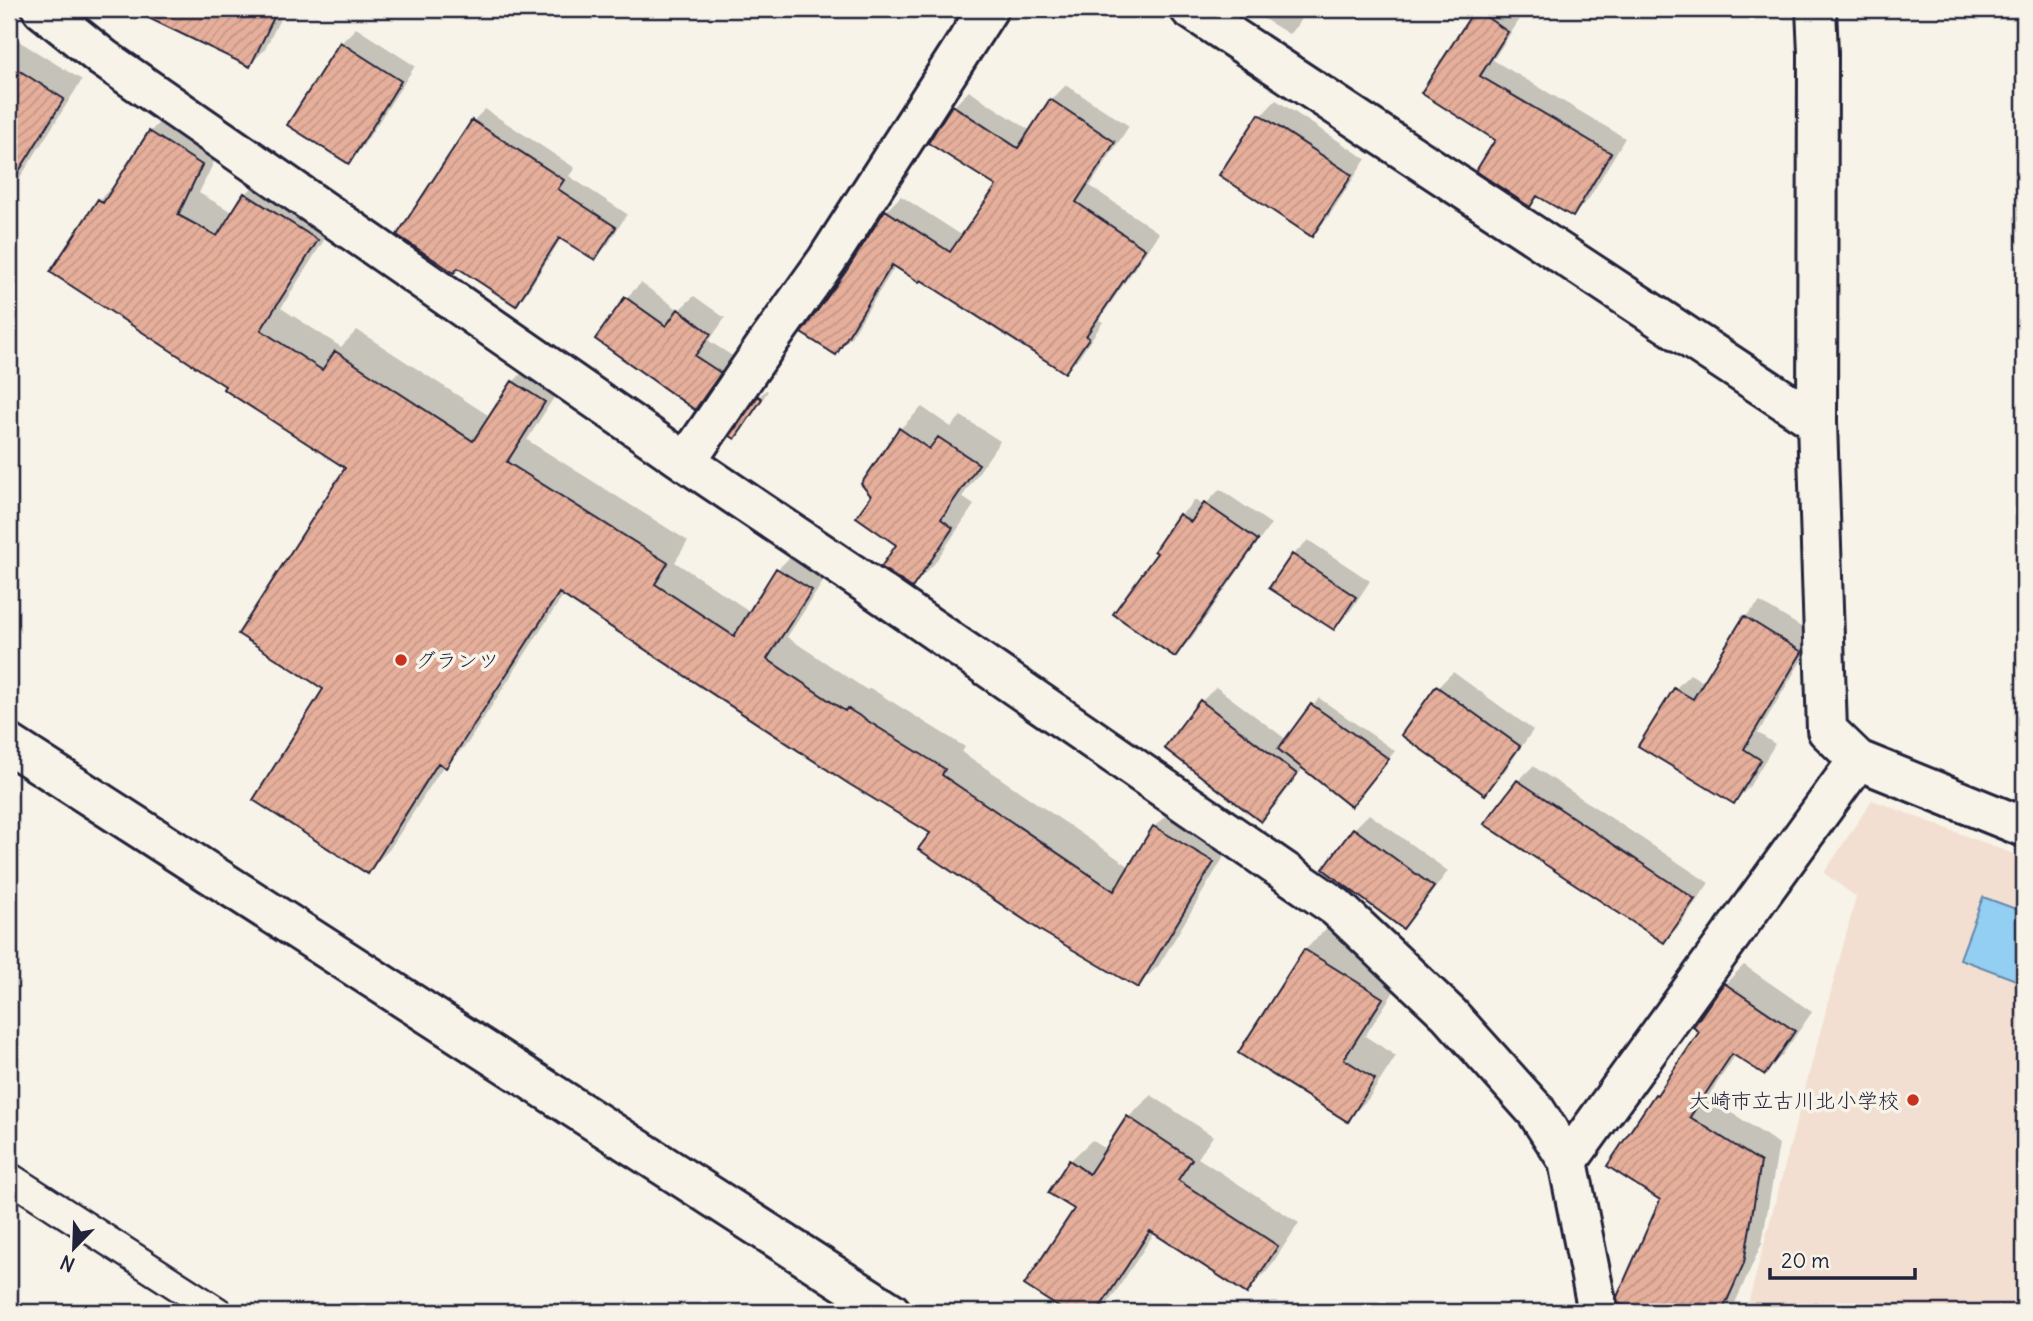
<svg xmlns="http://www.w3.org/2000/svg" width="2033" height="1321" font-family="Delius,'Klee One',sans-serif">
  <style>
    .built { fill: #f2dfd1 }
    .water { fill: #93cef3; stroke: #6689a9; stroke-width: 2 }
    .shadow { fill: #0003 }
    .building { fill: url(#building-hatch); stroke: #22223b; stroke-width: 2 }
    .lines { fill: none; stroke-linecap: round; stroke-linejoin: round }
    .service-casing { stroke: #22223b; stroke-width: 33 }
    .minor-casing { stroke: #22223b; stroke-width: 44 }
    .tertiary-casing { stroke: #22223b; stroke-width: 44 }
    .service { stroke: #f7f3e8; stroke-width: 28 }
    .minor { stroke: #f7f3e8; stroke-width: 38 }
    .tertiary { stroke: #f7f3e8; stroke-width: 38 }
    .poi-dot { fill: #c8321e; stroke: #f7f3e8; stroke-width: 2.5 }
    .labels { text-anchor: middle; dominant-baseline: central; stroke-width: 7; stroke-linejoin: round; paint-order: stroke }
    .poi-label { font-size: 21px; fill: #22223b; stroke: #f7f3e8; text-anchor: start }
  </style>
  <defs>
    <pattern id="building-hatch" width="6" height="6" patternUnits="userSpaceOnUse" patternTransform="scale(1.75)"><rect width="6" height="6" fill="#e6af9b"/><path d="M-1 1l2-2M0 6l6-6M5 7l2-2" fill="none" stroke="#c59686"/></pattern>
  </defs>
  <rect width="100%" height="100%" fill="#f7f3e8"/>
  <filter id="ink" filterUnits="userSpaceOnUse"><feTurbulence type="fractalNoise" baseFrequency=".0143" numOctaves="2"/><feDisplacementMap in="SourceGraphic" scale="14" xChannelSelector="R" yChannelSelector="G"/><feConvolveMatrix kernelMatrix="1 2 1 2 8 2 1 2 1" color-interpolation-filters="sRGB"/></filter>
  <g filter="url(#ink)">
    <path class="built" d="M1872,800L2024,858V1312H1746L1856,897L1824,873Z"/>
    <path class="water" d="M1983,897L2024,912V983L1960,959Z"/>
    <path class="shadow" d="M167,9H285L265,49L250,65L161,22Z
      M1264,9H1307L1296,27L1289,34L1259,16Z
      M1478,9H1511L1522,16L1493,60L1625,138L1588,200L1573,215L1540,195L1530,205L1498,139L1423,92Z
      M356,28L415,66L363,146L348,161L341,43Z
      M9,35L82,80L9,195Z
      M1066,85L1129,126L1090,186L1159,233L1099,320L1103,322L1080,356L1065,371L921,278L896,265L851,337L836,353L846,274L886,211L901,196L963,236L998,186L954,106L969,91L1031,131L1051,100Z
      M1276,100L1366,159L1327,219L1312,234L1261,116Z
      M485,109L575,168L569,176L627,214L607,246L594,258L562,237L528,291L516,304L458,267L473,121Z
      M171,110L223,143L199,193L234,213L246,194L267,172L338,218L281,308L341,347L357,330L491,417L513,382L534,361L565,380L527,440L688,541L675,562L751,612L778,569L799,548L832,568L787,637L867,690L870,688L965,747L962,752L1130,867L1154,827L1175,806L1234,840L1159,965L1138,986L932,832L564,594L467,744L446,766L444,765L389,850L368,871L325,688L347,468L228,385L99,200L119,180L150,132Z
      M641,283L679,310L694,296L725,318L709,341L734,357L710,393L695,408L598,338L626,298Z
      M766,390L768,391L742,430L735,437L759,397Z
      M922,407L951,427L961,416L1000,441L962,497L974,505L934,564L912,586L898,545L873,496L900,429Z
      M1220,489L1271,524L1190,640L1175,655L1159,553L1180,516L1195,500L1204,506Z
      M1308,540L1370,581L1349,613L1334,628L1271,587L1293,555Z
      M1760,602L1816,636L1758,733L1775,744L1749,787L1734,802L1675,689L1690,674L1705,683L1745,617Z
      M1453,672L1533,730L1500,778L1485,793L1404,735L1438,687Z
      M1216,687L1287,740L1319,698L1395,751L1358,797L1304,767L1276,805L1261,820L1201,702Z
      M1533,766L1709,883L1679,926L1664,941L1518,781Z
      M1369,814L1448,871L1417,912L1402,927L1326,869L1354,829Z
      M1327,928L1404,976L1365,1036L1396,1056L1369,1098L1347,1120L1305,950Z
      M1744,965L1812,1012L1783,1054L1764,1073L1736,1054L1708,1097L1779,1144L1762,1243L1731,1312H1644L1620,1301L1662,1200L1656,1095L1665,1086L1702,1031L1695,1027L1725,984Z
      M1151,1095L1213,1136L1198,1158L1299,1223L1268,1270L1246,1292L1155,1232L1109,1302L1099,1312H1069L1027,1285L1076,1209L1070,1161L1092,1140L1107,1150L1129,1117Z"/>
    <path class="building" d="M130,9H278L250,67Z
      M1475,9L1508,32L1480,76L1611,153L1573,217L1537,196L1530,207L1476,171L1495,140L1421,93Z
      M340,42L401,81L349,164L287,125Z
      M9,64L64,99L9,187Z
      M1050,99L1115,142L1076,202L1145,249L1086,336L1089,338L1065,373L921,280L919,282L892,265L836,355L801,333L845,273L885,210L950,252L996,186L928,143L952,105L1018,148Z
      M1259,114L1352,175L1312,237L1219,175Z
      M472,120L564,180L558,189L616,227L595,260L559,238L516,306L458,268L454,273L397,235Z
      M149,131L202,165L178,215L217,236L244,193L318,240L261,330L322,370L335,351L473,441L512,381L545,402L507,462L668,563L655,584L734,636L776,568L812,590L767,659L845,711L847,708L945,769L942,775L1114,891L1153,826L1214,862L1138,988L1041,931L918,849L930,833L849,784L559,593L446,768L438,763L368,874L253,800L323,689L238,634L345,468L223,389L225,386L50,272L98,199L103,203Z
      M625,297L666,326L678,309L711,334L695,356L721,373L695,410L595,339Z
      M758,396L762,399L735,439L730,436Z
      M899,428L929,449L938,437L979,464L941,519L953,528L912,588L881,567L896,545L856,517L871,496L861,484Z
      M1204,503L1258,540L1175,657L1113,614L1157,553L1154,551L1179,514L1191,522Z
      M1292,554L1356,597L1334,630L1269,588Z
      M1744,616L1802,652L1744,749L1761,760L1734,804L1638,746L1674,688L1693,699Z
      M1436,686L1520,746L1485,795L1401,735Z
      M1200,700L1297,774L1261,822L1164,748Z
      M1311,704L1389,759L1351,807L1278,749Z
      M1517,780L1695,899L1664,943L1484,824Z
      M1353,828L1434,887L1403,929L1323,869Z
      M1304,949L1383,998L1344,1059L1375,1079L1348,1122L1238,1053Z
      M1724,983L1795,1031L1765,1075L1732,1054L1690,1117L1761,1162L1744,1263L1722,1312H1640L1618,1303L1617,1297L1660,1200L1607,1166L1655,1094L1657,1095L1699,1032L1693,1027Z
      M1127,1116L1192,1159L1178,1180L1278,1246L1247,1294L1150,1231L1097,1312H1066L1024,1285L1074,1209L1048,1193L1069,1160L1089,1174Z"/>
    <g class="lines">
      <g class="service-casing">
        <path id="service" d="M9,1177L218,1312"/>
      </g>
      <g class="minor-casing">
        <path id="minor" d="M42,9L103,58L686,462L879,592L1336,907L1449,1014L1536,1111L1568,1161L1598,1312
          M1190,9L1817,422
          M1816,9L1818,53L1817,422L1827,730L1858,760
          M686,462L764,348L827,260L988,9
          M1568,1161L1858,760L2024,827"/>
      </g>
      <g class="tertiary-casing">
        <path id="tertiary" d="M9,744L891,1312"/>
      </g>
      <use href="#service" class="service"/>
      <use href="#minor" class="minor"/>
      <use href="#tertiary" class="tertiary"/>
    </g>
  </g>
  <g class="poi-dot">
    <circle cx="401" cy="660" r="7"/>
    <circle cx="1913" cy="1100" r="7"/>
  </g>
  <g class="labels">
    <g class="poi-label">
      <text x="415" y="660">グランツ</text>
      <text x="1899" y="1100" text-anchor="end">大崎市立古川北小学校</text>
    </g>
  </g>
  <rect width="2033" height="1321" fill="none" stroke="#f7f3e8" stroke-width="35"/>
  <rect x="18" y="18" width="1998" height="1286" fill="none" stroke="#22223b" stroke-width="2.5" filter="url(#ink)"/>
  <g transform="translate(74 1248) rotate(203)" stroke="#f7f3e8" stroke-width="5" paint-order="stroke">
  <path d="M0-5L12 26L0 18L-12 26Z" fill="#22223b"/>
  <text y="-10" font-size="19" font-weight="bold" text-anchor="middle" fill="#22223b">N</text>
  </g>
  <path d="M1770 1268v10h145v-10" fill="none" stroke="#22223b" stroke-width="3.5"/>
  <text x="1781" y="1268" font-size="21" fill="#22223b" stroke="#f7f3e8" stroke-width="5" paint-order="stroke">20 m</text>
</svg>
